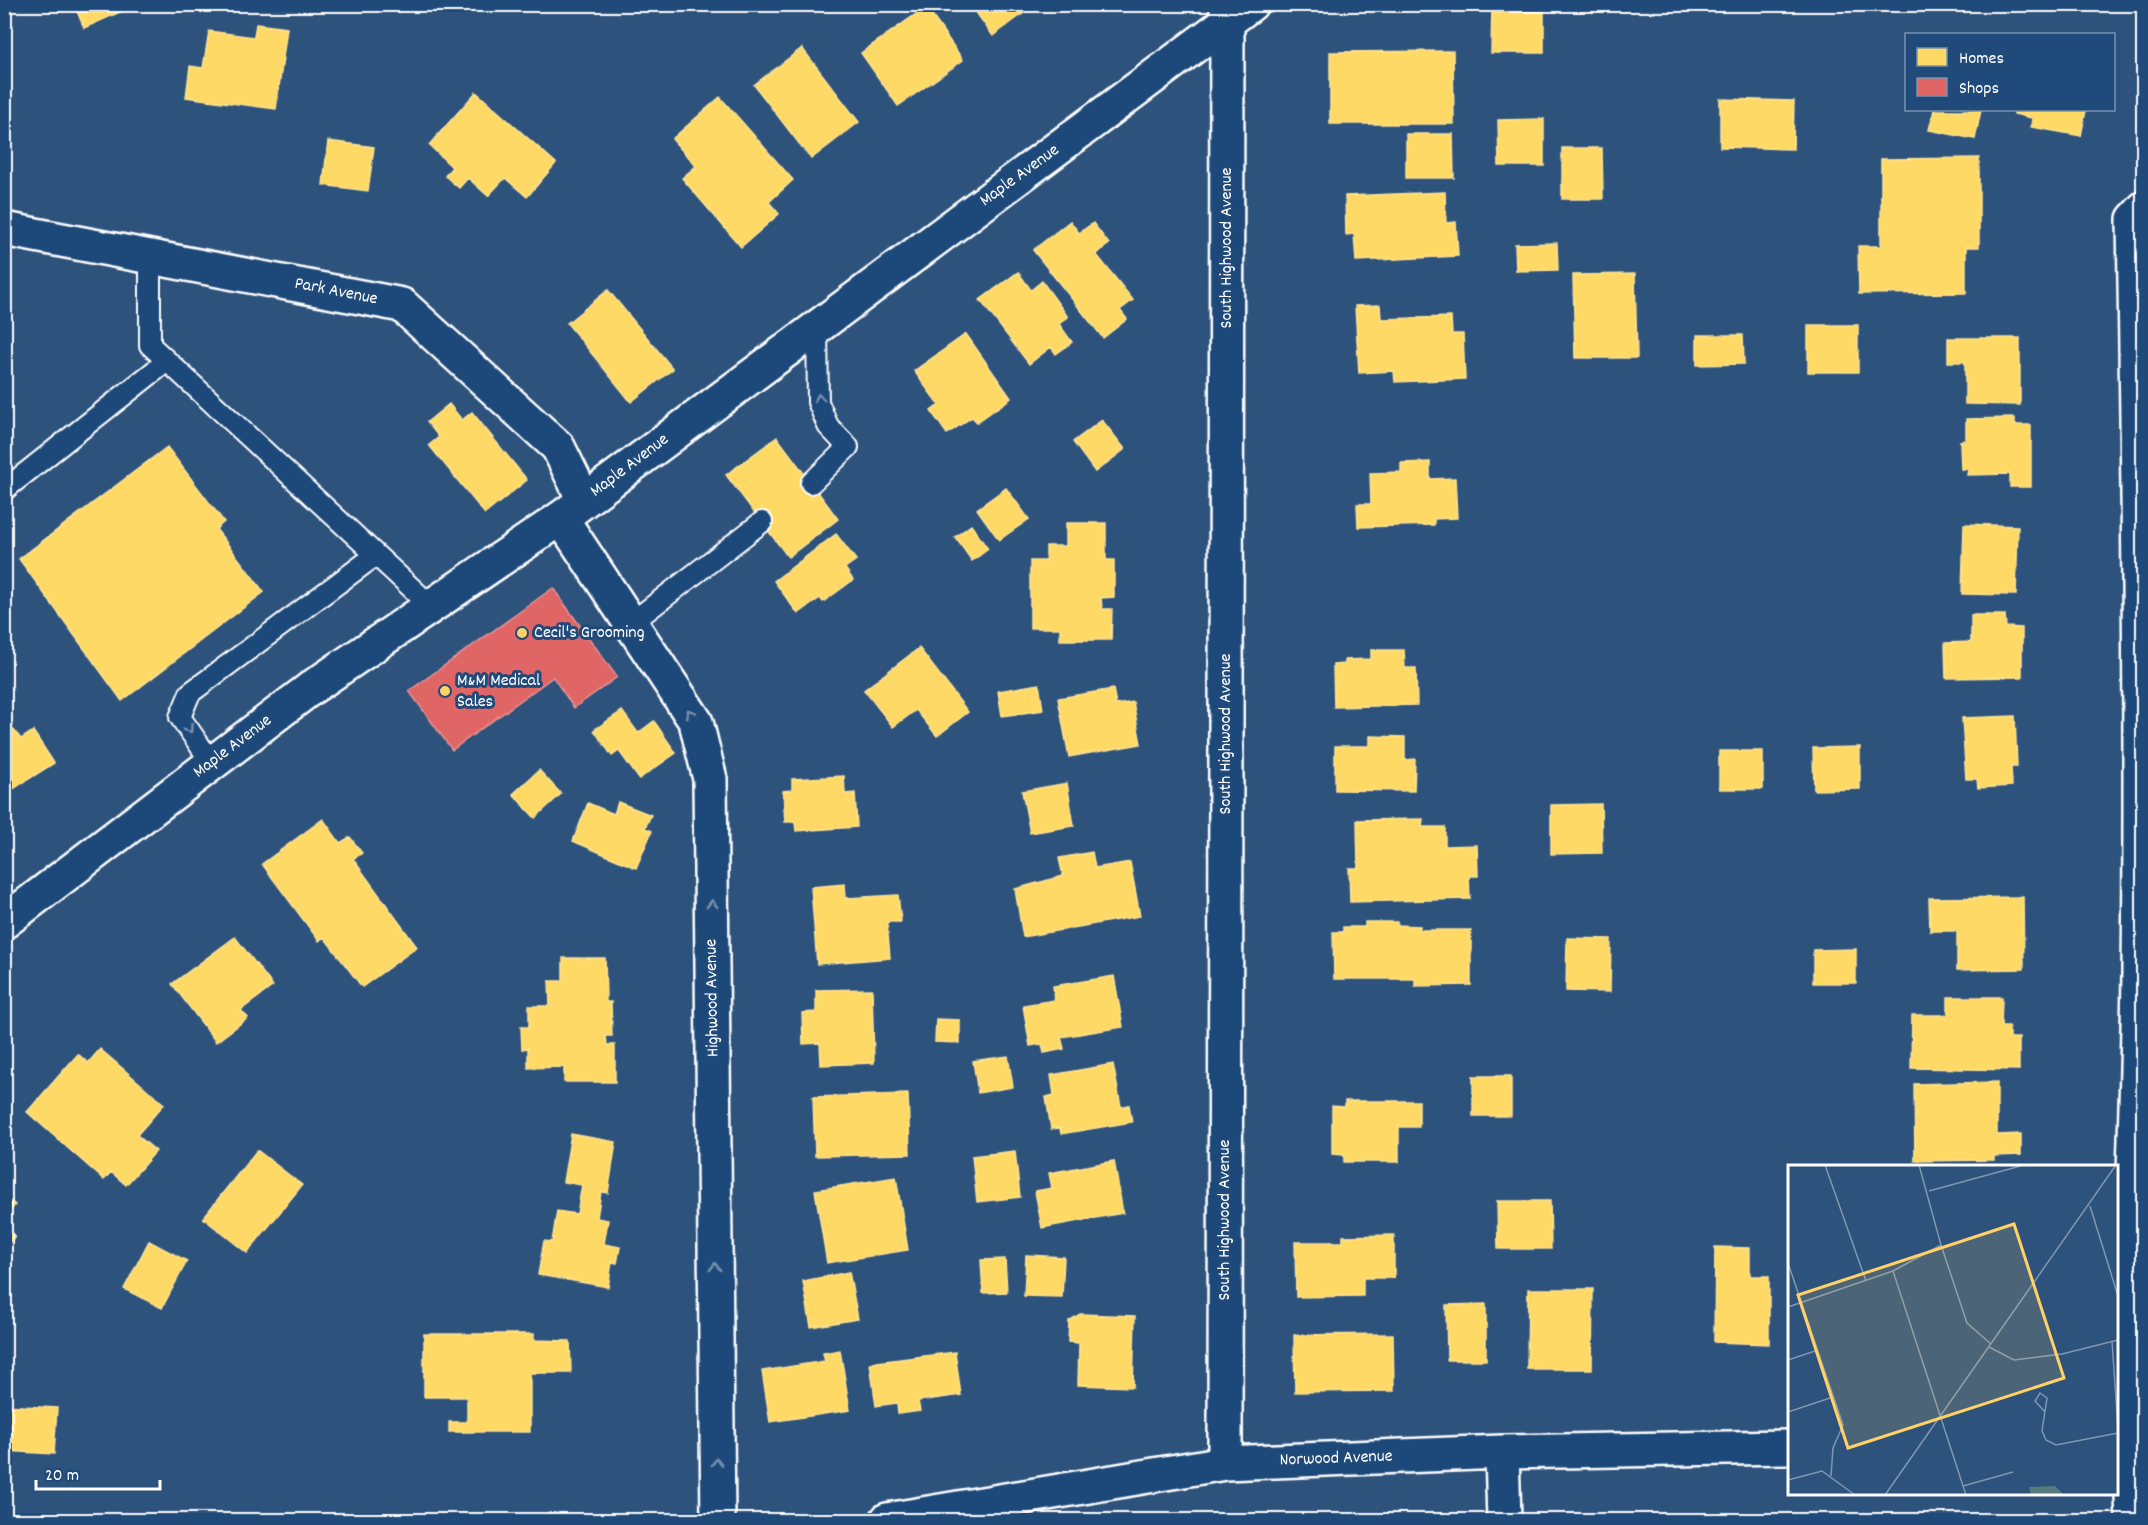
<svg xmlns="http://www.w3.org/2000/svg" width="2148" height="1525" font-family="Dekko,sans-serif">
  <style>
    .homes { fill: #ffd966; stroke: #ffe494; stroke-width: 1.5 }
    .shops { fill: #e06666; stroke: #e99494; stroke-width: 1.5 }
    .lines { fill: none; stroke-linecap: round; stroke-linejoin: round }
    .service-casing { stroke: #fff; stroke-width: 24 }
    .minor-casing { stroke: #fff; stroke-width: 38 }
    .primary-casing { stroke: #fff; stroke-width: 38 }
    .service { stroke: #1f4a7a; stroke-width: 20 }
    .minor { stroke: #1f4a7a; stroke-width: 33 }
    .primary { stroke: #1f4a7a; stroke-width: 33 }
    .oneway { stroke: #7992af }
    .poi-dot { fill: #ffd166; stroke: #1f4a7a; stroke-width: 2 }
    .labels { text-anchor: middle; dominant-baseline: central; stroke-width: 6; stroke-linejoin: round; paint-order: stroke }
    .street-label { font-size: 18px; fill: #fff; stroke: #1f4a7a }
    .poi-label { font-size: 18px; fill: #fff; stroke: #1f4a7a; text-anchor: start }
    .inset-road { fill: none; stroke: #8197b0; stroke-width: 1.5 }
    .view { fill: #ffd166; fill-opacity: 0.15; stroke: #ffd166; stroke-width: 3 }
    .inset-edge { fill: none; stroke: #fff; stroke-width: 3 }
  </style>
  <rect width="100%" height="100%" fill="#2d527c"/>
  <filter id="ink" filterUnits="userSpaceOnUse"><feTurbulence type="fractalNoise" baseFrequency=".0167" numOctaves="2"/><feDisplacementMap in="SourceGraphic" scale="12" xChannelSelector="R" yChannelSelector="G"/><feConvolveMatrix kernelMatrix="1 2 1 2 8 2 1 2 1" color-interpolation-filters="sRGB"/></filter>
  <g filter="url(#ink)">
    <path class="homes" d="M74,4H138L84,28Z
      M970,4H1036L993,36Z
      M1544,4V53H1491L1492,6L1486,4Z
      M926,7L963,60L898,106L861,53Z
      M256,24L287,28L276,109L186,97L190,66L203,68L209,31L254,37Z
      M802,48L859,122L811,159L754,85Z
      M1453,51L1454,124H1330V52Z
      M476,92L556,163L527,197L505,178L488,196L468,178L459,188L445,176L452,167L429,145Z
      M720,97L793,180L769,202L779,214L741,247L682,178L696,166L672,139Z
      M1720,99L1794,101L1793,149L1720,147Z
      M1934,110H1981L1975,139L1929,130Z
      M2015,110H2086L2081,136L2031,127L2032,118L2014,114Z
      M1544,119V166H1499L1498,120Z
      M1406,134H1453L1454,178H1406Z
      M328,141L374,147L368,191L323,185Z
      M1562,148H1602L1603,199H1562Z
      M1979,158V247H1966V293L1859,294L1858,246H1881V159Z
      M1445,192L1446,223L1456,222L1458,256L1356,261L1354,234L1346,235L1345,196Z
      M1070,221L1079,233L1093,223L1109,244L1096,254L1133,300L1120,310L1127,319L1103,338L1033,250Z
      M1557,243L1558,270L1516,271L1515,244Z
      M1018,272L1031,290L1042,281L1068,317L1059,324L1072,342L1056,354L1051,347L1029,364L980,300Z
      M1635,274L1637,358H1575L1573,275Z
      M608,290L673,369L631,402L567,323Z
      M1380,305L1381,319L1451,317L1452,334H1463L1465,379L1395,382L1394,371L1359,373L1355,306Z
      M1808,325H1858V372H1808Z
      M966,334L1011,398L977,422L972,417L947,434L931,411L939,405L914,371Z
      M1697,335H1743L1744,364L1697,365Z
      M1948,338H2020V405L1965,404V362H1948Z
      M449,404L462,420L472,412L527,480L485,514L429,445L439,437L427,422Z
      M2015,418V425H2031V487H2010V474L1967,475L1968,469H1961L1960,441L1966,440V419Z
      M1102,420L1125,449L1095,472L1073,442Z
      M777,437L838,519L788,557L726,475Z
      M167,447L224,522L216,529L264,592L122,701L19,559Z
      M1430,462V479L1455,478L1457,518L1434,519V525L1358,527L1357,504H1371L1370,473L1401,472V463Z
      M1006,488L1029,519L999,540L977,509Z
      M1066,523H1106V560H1114V597L1101,598L1102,609H1112L1111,640H1060V628H1030V561H1046V546H1066Z
      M1964,524L2018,526L2016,595L1962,594Z
      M971,525L988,549L972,561L955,537Z
      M836,534L856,560L845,568L853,580L823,602L820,598L798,614L774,581Z
      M1971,615H2005L2006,627L2022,628V677L1946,678L1945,643L1971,642Z
      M919,648L968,712L937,736L916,710L893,727L864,690Z
      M1371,650H1404L1405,668H1416L1417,705L1334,707L1333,665L1345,664V660L1371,659Z
      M1039,684L1043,710L1002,716L998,691Z
      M1113,689L1116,705L1133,702L1141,744L1069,757L1058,698Z
      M622,711L638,733L654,721L676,753L639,779L619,751L612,756L594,730Z
      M2015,716L2017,767H2011L2012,786L1978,788L1977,779H1966L1962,718Z
      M4,718L21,739L33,731L54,763L4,795Z
      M1370,736L1405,737V760L1415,759L1414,791L1335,790V746H1370Z
      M1860,747V789L1814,790L1813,748Z
      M1719,751H1763V789H1719Z
      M539,770L561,794L535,818L513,794Z
      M844,776L845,794L855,793L857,827L796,831L795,822H785L783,791L792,790V779Z
      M1067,783L1074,826L1030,833L1022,791Z
      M618,802L651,815L645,828L652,831L636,868L573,841L588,803L614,814Z
      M1601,804L1602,853L1551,854V805Z
      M323,819L340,843L350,837L362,853L353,859L417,947L362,987L324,937L319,941L262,864Z
      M1423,819L1422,827H1445V846L1477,845L1478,876H1469L1470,899L1350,902L1349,868H1358L1357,820Z
      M1092,852L1095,868L1130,862L1140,916L1023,937L1015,889L1063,876L1059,858Z
      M845,884L846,898L898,895L901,922H887L890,958L817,964L811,887Z
      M2023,897L2024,969L1957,970V931H1930L1929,898Z
      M1365,922H1397V925L1420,926V930H1471V985L1415,986V979H1334L1333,932H1343V927H1365Z
      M235,937L273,986L241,1010L248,1018L216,1042L172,984Z
      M1567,938L1611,939L1610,992L1566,991Z
      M1856,949V983H1813V950Z
      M563,958H605L606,1002H611L612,1036H606L607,1045H615V1082H564V1067L528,1068V1048L522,1049L521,1027H529V1006H550L549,981H563Z
      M1114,976L1123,1027L1061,1037L1064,1049L1044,1053L1042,1044L1030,1046L1023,1005L1055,1000L1053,986Z
      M872,989L874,1063L821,1065L820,1043L803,1044L802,1013L816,1012V990Z
      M1948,997H2002L2001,1026H2009V1038H2019V1070L1911,1068L1912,1015H1948Z
      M936,1019L960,1020V1043L935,1042Z
      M100,1049L164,1104L137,1135L156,1151L126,1185L111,1172L104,1180L27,1112L78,1054L88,1063Z
      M1008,1056L1013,1087L978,1093L973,1061Z
      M1113,1064L1121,1107L1129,1105L1132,1122L1061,1134L1060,1128L1051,1129L1046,1097L1054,1095L1051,1075Z
      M1473,1076H1511V1116H1473Z
      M1997,1082V1135L2021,1134V1155L1994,1156V1160L1915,1161L1914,1084Z
      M908,1094L910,1154L815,1156L813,1097Z
      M1345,1101H1419V1127H1399V1162H1344V1155L1332,1154V1106L1345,1107Z
      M571,1134L616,1142L608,1193L601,1192L597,1218L608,1220L604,1244L620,1247L617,1263L612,1262L608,1287L538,1275L544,1241L552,1242L557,1211L577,1214L582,1185L563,1182Z
      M257,1150L302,1185L247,1253L203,1218Z
      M1015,1151L1020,1197L977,1202L972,1156Z
      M1114,1161L1123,1213L1042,1228L1035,1191L1052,1188L1049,1173Z
      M896,1177L908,1250L827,1263L815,1190Z
      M4,1197L15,1205L4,1219Z
      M1497,1201H1550L1551,1249H1498Z
      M4,1228L15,1236L4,1249Z
      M1394,1235V1278H1363V1296L1296,1297L1295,1242H1343V1236Z
      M149,1241L187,1261L162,1308L124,1289Z
      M1715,1247L1750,1248V1276H1769V1344L1714,1342Z
      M1026,1255L1064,1257L1062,1297L1024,1296Z
      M1005,1259L1007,1292L983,1293L981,1260Z
      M849,1272L858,1319L811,1327L803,1281Z
      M1528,1289H1593L1592,1369H1527Z
      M1486,1304V1360H1447L1446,1305Z
      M1080,1314L1135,1316L1133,1387L1078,1385L1079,1343L1068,1342L1069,1321Z
      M424,1334H534V1340L570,1341L571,1373H530V1432H449V1422H467V1397H424Z
      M1393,1334L1394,1391L1295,1392L1294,1335Z
      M840,1350L850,1410L770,1422L762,1371L825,1361L823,1353Z
      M955,1352L961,1395L918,1401L920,1411L898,1414L897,1403L876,1406L870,1363Z
      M4,1405L57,1408L54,1454L4,1451Z
      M1664,1517V1520L1622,1519Z"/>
    <path class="shops" d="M553,588L617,677L574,708L553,677L452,750L409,691Z"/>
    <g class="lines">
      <g class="service-casing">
        <path id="service" d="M150,256V345L431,606
          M811,483L848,447L828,426L818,402L817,326
          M4,490L167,361
          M631,623L762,522
          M212,763L180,717L190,693L376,555"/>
      </g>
      <g class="minor-casing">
        <path id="minor" d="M4,229L402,305L558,447L584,500
          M561,518L696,722L710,779L718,1520
          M1502,1452L1504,1520
          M1225,1463L1227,4
          M887,1520L1225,1463L1502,1452L1790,1447
          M2133,1520C2124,1338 2137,1154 2139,971C2142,720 2138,469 2134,219L2144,208"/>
      </g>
      <g class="primary-casing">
        <path id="primary" d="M4,922L311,688L561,518L1251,4"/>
      </g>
      <use href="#service" class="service"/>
      <use href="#minor" class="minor"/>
      <use href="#primary" class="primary"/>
    </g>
    <defs><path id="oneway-chevron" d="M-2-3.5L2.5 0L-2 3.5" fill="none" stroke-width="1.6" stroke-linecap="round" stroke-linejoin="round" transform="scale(1.5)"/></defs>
    <g class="oneway">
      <use href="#oneway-chevron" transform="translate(819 398) rotate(-97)"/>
      <use href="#oneway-chevron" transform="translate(690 713) rotate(-123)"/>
      <use href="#oneway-chevron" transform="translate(189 729) rotate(55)"/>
      <use href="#oneway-chevron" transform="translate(712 904) rotate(-91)"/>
      <use href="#oneway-chevron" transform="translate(715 1267) rotate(-91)"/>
      <use href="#oneway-chevron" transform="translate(717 1462) rotate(-91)"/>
    </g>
  </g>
  <g class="poi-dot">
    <circle cx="522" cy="633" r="6"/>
    <circle cx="445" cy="691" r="6"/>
  </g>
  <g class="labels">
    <g class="street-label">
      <text transform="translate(1020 176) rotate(-36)">Maple Avenue</text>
      <text transform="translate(1227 248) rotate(-90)">South Highwood Avenue</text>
      <text transform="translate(336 292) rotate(11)">Park Avenue</text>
      <text transform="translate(630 466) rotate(-37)">Maple Avenue</text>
      <text transform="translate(1226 734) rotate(-90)">South Highwood Avenue</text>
      <text transform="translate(233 747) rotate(-37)">Maple Avenue</text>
      <text transform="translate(713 998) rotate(-91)">Highwood Avenue</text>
      <text transform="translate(1225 1220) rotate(-90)">South Highwood Avenue</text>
      <text transform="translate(1336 1459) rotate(-2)">Norwood Avenue</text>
    </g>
    <g class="poi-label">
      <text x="534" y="633">Cecil's Grooming</text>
      <text x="457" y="681">M&amp;M Medical<tspan x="457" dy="21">Sales</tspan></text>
    </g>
  </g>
  <g transform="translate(1788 1165)">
    <rect width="330" height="330" fill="#2d527c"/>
    <path d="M267,321L276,330H243L241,322Z" fill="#587a7e"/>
    <path class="inset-road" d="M37,0L78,116M141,26L236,0M302,41L330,131M153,80L179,158L203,179M0,98L55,260L45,283L43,311M105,106L178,330M0,142L105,106L153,80L131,0M324,176L330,264M201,182L226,195L274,189L330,175M0,195L30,185M0,247L45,232M257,247L247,236L252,228L259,233L254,266L258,275L268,280L330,268M0,315L34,306L67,330M175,321L225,307M97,330L328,0"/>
    <path class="view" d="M226,59L276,213L60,283L10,130Z"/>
    <rect width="330" height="330" class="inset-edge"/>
  </g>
  <rect width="2148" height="1525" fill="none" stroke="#1f4a7a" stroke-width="24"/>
  <rect x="12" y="12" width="2124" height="1501" fill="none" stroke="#fff" stroke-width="2" filter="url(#ink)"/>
  <rect x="1905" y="33" width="210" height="78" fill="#1f4a7a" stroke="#7992af" stroke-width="1.5"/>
  <rect x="1917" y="48" width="30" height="18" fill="#ffd966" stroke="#7992af" stroke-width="1.5"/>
  <text x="1959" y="63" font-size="18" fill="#ffffff">Homes</text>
  <rect x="1917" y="78" width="30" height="18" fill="#e06666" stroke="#7992af" stroke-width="1.5"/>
  <text x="1959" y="93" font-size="18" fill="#ffffff">Shops</text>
  <path d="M36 1480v9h124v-9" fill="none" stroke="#ffffff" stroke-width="3"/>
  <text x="45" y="1480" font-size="18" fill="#ffffff" stroke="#1f4a7a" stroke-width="4.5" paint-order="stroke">20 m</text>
</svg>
